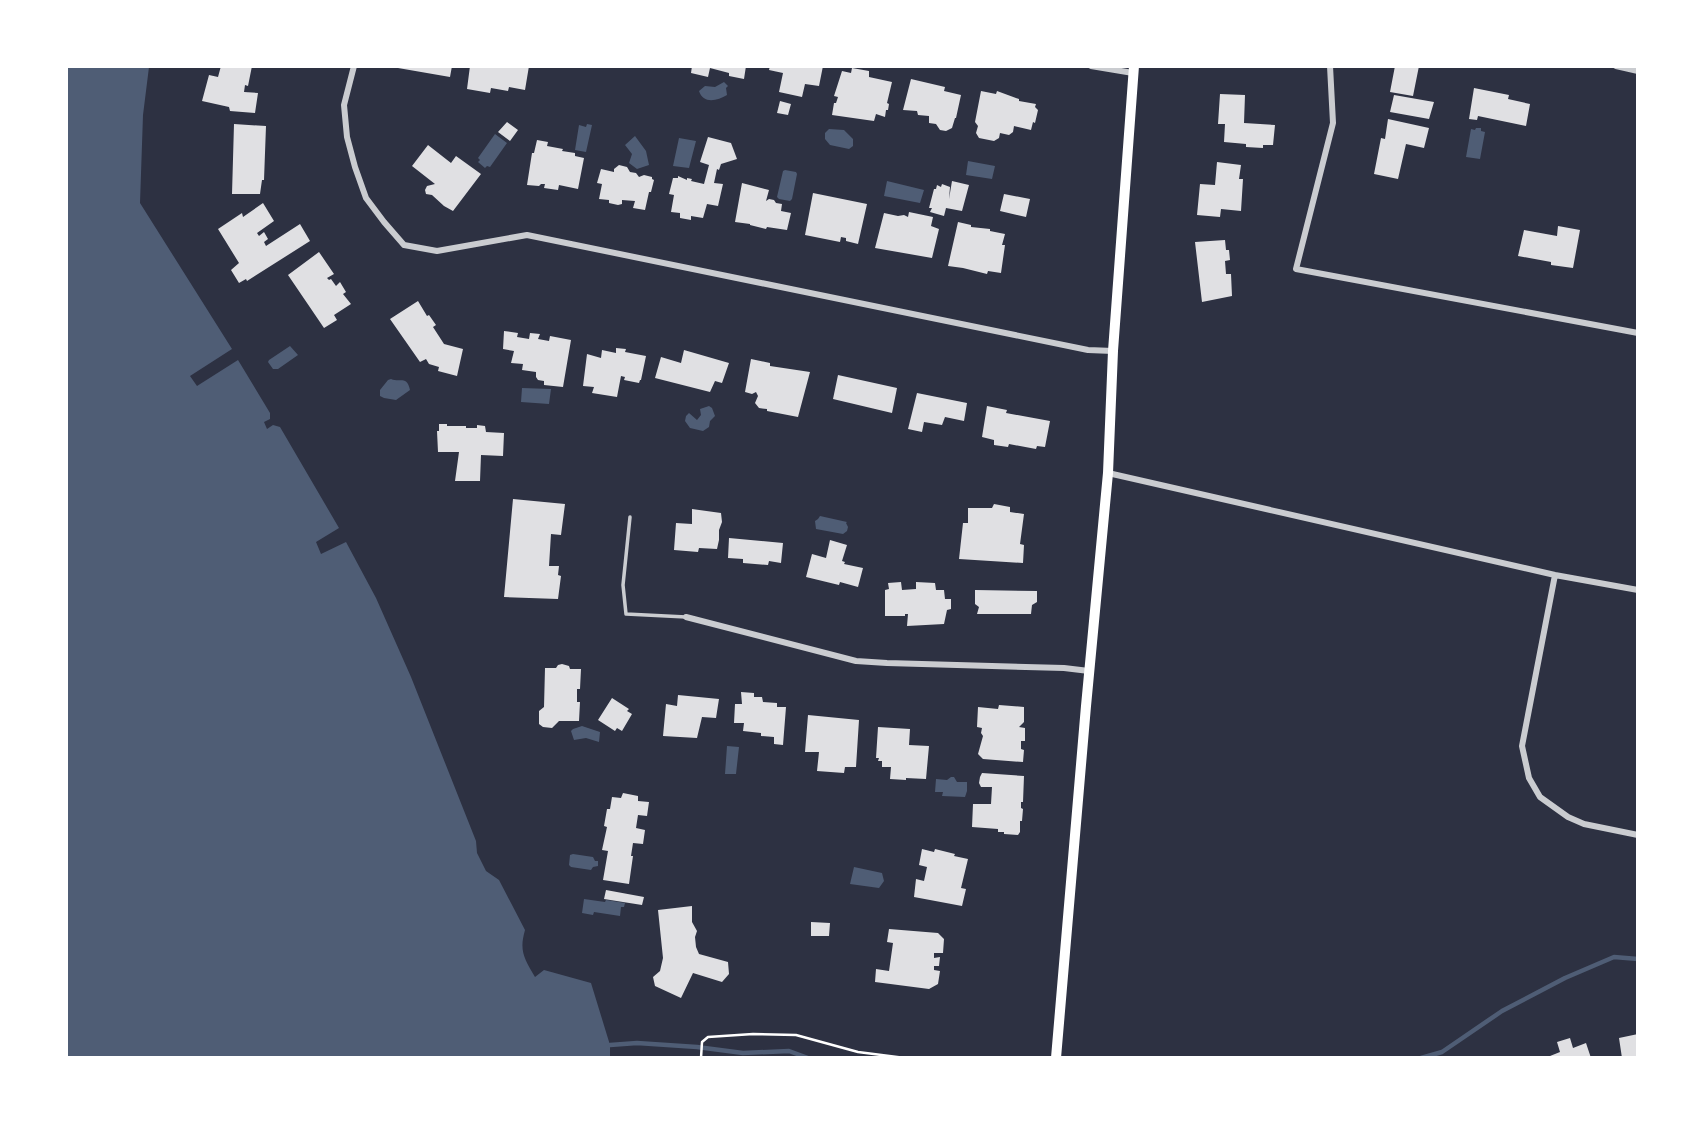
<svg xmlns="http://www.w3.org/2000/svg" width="1704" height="1124" font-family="Karla,sans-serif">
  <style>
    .water { fill: #4f5d75 }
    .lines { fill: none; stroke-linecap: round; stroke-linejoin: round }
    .stream { stroke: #4f5d75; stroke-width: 4.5 }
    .building { fill: #e0e0e3 }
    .path { stroke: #fff; stroke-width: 2.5 }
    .service { stroke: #caccd0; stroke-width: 3.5 }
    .minor { stroke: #caccd0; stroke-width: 6 }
    .primary { stroke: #fff; stroke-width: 10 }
  </style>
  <rect width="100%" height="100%" fill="#2d3142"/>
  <path class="water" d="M66,67H149L143,115L140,203L232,349L190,376L197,386L238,360L270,413V419L264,422L267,429L273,425L280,427L339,528L316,542L321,554L346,542L376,598L411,677L476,841L477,853L486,871L499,880L525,930C519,951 524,958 535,977L544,970L591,983L610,1045V1057H67Z
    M724,82L728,86L726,88L727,95C717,101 703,104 699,91L705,86L715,87Z
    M587,124L592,125L586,152L575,150L579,125L586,127Z
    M1476,128H1481V131L1485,132L1480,159L1466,157L1471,129L1475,130Z
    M829,129L844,130L853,139V146L849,149L830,145L825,139V133Z
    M495,134L507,143L490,167L487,166L485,168L478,162L480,160L478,158Z
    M635,136L646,151L649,165L637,169L629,163L632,154L625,145Z
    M679,138L696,141L689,168L673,166Z
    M968,161L995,166L992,179L966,175Z
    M785,170L796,172L797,174L792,199L790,201L779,199L777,197L783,171Z
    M887,181L924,190L920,203L884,196Z
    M290,346L298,355L278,369H273L268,362L269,360Z
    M391,379C400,383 407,375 410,390L396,400L384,398L380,396V390L388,380Z
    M522,388L551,389L549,404L521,402Z
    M709,406L712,408L715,416L710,421L709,427L703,431L690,428L685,421L686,416L689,413L697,420L701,415L700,409Z
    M820,516L847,522L846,523L848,527L847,531L843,534L816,529L815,521L818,519Z
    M582,726L600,732L599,742L586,738L574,740L571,731L573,729Z
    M727,746L739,747L736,774H725Z
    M951,777H954L957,782H967V791L965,797L942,796L943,792H935L936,779L947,780Z
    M573,854L593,857L595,861H598V866L593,867L591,870L571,867L569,865L570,855Z
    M854,867L882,873L884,881L879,888L850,884Z
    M584,899L605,902L606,900L625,903L624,907H621L620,916L594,912L593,915L582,913Z"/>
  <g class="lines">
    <path class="stream" d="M610,1045L637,1043L697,1047L743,1053L789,1051L808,1058
      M1421,1058L1442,1052L1502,1011L1565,978L1614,957L1638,959"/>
  </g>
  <path class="building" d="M221,66H252L248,86L245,85L244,92L258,93L255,113L230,111L229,107L202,101L209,75L218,77Z
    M398,66H452L450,77L398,68Z
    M470,66H529L525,90L509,87L508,91L491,88L490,93L467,89Z
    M692,66H746L744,79L729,76V73L710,68L708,77L691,73Z
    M770,66H823L819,86L805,84L802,97L779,92L783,73L769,70Z
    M1395,66H1419L1413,96L1390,92Z
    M852,68L869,71V77L892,82L887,103L889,104L888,110H886L885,117L876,114L874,121L832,115L834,103H836L838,97L834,96L842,71L851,73Z
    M911,79L945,87L944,91L961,95L956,118H955L952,128L946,131L940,130L936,124L929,123V116L918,115L917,111L903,110Z
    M1474,88L1509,95L1508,99L1530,104L1526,126L1478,116L1477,120L1469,119Z
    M981,91L996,94L997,91L1019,99V101L1036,104L1035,107L1038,110L1035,123L1033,122L1031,130L1014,126L1013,132L1009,135L1000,133L999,138L994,141L979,138L976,133L978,126L975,122Z
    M1220,94L1245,95L1244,123L1275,125L1273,145H1263V148L1246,147V144L1224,142L1225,124H1218Z
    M1394,95L1434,102L1429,119L1390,112Z
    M780,101L791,104L788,115L777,113Z
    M1388,119L1429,128L1424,148L1406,144L1398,179L1374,174L1381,138L1385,139Z
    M507,122L518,130L510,141L498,132Z
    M234,124L266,126L264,180H262L260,194H232Z
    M708,137L731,143L737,159L721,164L719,170L717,169L714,183L723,184L718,206L707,204L703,218L691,216V220L680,218V213L671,212L674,195L669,194L673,178H678V176L687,180V178L692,179L691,181L704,184L709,165L700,162Z
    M537,140L548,142L547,146L563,149L562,151L575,153V156L584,158L578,189L559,185L558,190L544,188L545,184H541L539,186L527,185L532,153H534Z
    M428,145L451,163L456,156L481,174L453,211L444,206L432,195L426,194L425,190L427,186L435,184L412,166Z
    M1217,162L1241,165L1239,179H1243L1241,211L1221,209L1220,217L1197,215L1200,184L1215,185Z
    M619,165L627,167L630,172L636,173L639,177L644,175L652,177V179L654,180L651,192H649L645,210L633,208L635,201L622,200V204L618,205L609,203V200L599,199L602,184L597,183L601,169L614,172V169Z
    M952,181L969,185L962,211L946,208L944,216L930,212L932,208H929L934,189H936L937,185L941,187L942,184L950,187L949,199Z
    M742,183L769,190L766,201L769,199L774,200L776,203L782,204L781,211L791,213L787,230L767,227L766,229L750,225V224L735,222Z
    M813,193L867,204L858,244L846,241V238L841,237L840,242L805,235Z
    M1004,194L1030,199L1026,217L1000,211Z
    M263,203L274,221L257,233L259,236L264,232L268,239L264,242L266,246L300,224L310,241L247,281L246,279L239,283L231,270L239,263L218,229L242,213L243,217Z
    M909,212L933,217L931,226L939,229L932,258L875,248L884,213L898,216L904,215L908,217Z
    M958,222L971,225V227L990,229V231L1005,234L1002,245H1005L1001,273L988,271L987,274L963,268L948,266Z
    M1558,226L1580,230L1573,268L1551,265V262L1518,256L1524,230L1557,236Z
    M1225,240L1226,250H1229L1230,260L1225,261L1226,274H1231L1232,296L1202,302L1195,242Z
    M319,252L334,274L327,278L329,280L331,279L336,286L340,282L346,292L343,294L351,304L334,315L337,320L324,328L288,275Z
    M418,301L427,316L429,315L436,325L433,327L444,344L463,349L457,376L438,371L439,367L429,364L426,359L420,362L390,319Z
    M504,331L518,333L517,337L529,339L530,333L540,334L538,339L549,341L550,336L571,340L563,387L544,385V381L538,380L536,377V372L522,370L523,364L511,363L514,351L503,349Z
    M616,348L626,349L625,352L646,356L641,380H640L639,383L624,380L625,377L621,376L617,397L592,393L594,387L583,386L587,354L601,358L602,350L616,353Z
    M684,350L729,363L722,383L715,381L710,392L655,378L661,357L681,363Z
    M751,359L770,363V366L810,372L798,417L767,411V409L759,408L755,403L758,396L756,392L752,394L745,392Z
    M838,375L897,388L892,413L833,399Z
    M917,393L967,403L964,421L945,417L942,425L924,422L922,432L908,429Z
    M987,406L1007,410L1006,413L1050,421L1045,447L1037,446L1036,449L1009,444L1008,447L994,445V440L982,437Z
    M439,424H447V426H466V428H477V425L485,426L486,432L504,433L503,456L481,455L480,481H455L459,452H438L437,431H439Z
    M513,499L565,504L561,535L551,534L549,566H559L558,575L561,576L558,599L504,597Z
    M994,504L1010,507V512L1024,514L1020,544L1024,545L1023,563L959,559L963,523H968V508H992Z
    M692,509L721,513L722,522L719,530V540L717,549L699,548L698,552L674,550L676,523L692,524Z
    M729,538L783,543L781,563L769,561L768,565L743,563V559L728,558Z
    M830,540L847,545L842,561L845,562L844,564L863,568L858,587L840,582L839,585L806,577L812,554L826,558Z
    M901,582L902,590L916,589V582L935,583L936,590H944L945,599H951V609L947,610L944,624L907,626L908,614H905V616H885V590L889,589L888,583Z
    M975,590L1037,591V602L1032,605L1031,614H977L979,607L975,604Z
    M562,664L569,666L570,669H581L580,689H577V702H580L579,721H559L552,728L543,727L539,724V711L544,707L545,668H556L558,665Z
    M741,692L754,693V697H762L763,702L777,703V707H786L783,745L774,744V737L761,736V733L743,731L744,723H734L735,704H742Z
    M678,695L719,699L716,718L702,717L697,738L663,736L666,704L677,706Z
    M612,698L629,709L627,711L632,714L622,731L617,728L615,731L598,720Z
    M999,705L1024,707V722L1019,727L1025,728V741H1021V749L1024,750L1023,762L983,759L978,754L983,736L981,733L982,728L977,727L978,707L998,709Z
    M808,715L859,720L856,767H845L844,773L817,771L819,752H805Z
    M878,727L910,729L909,745L929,746L926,779L906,778V780L890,779L891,767H882V761H878L879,758H876Z
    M982,773L1024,776L1023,802H1021V808L1023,809L1022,821H1020V832L1018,835L1004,834V832H998V829L972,827L973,804H991L992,787H981L979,783L980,777Z
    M623,793L638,796V801L649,802L647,816L638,815L636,828L645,830L643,844L633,843L631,856H633L629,884L603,880L608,851L602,850L607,827L604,826L607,809H610L612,797L621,798Z
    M922,849L934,852L935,849L955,854L954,856L968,859L961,888L966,889L962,906L914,897L916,879L924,881L927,867L919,865Z
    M606,890L644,897L642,905L604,899Z
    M692,906V922L697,931L695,937L696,947L699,954L728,962L729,974L722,982L693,973L681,998L655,986L653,977L660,971L663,958L658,910Z
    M811,922L830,923L829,936H811Z
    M889,929L938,933L944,939L943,953H934V958L940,957L939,966H934V970L940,971L938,984L929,989L875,982L876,969L889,971L893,943L887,942Z
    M1638,1034V1058H1622L1619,1038Z
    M1570,1038L1573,1048L1586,1043L1591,1058H1545L1560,1052L1557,1042Z"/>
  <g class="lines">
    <path class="path" d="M659,1058H660
      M701,1058L702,1042L708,1037L753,1034L796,1035L858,1052L905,1058"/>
    <path class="service" d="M630,517L623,585L626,614L686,617"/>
    <path class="minor" d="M354,66L344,105L347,137L355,167L366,198L384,222L404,245L437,251L527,235L1088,350L1113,351
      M1091,66L1133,73
      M1330,66L1333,123L1296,269L1638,333
      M1616,66L1638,71
      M1108,473L1555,575L1638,590
      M1555,575L1522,746L1529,778L1540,797L1568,817L1584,824L1638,835
      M686,617L856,661L887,663L1064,668L1089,671"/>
    <path class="primary" d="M1056,1058L1086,706L1108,473L1113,351L1134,66"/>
  </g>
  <rect width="1704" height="1124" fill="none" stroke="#ffffff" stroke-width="136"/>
</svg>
